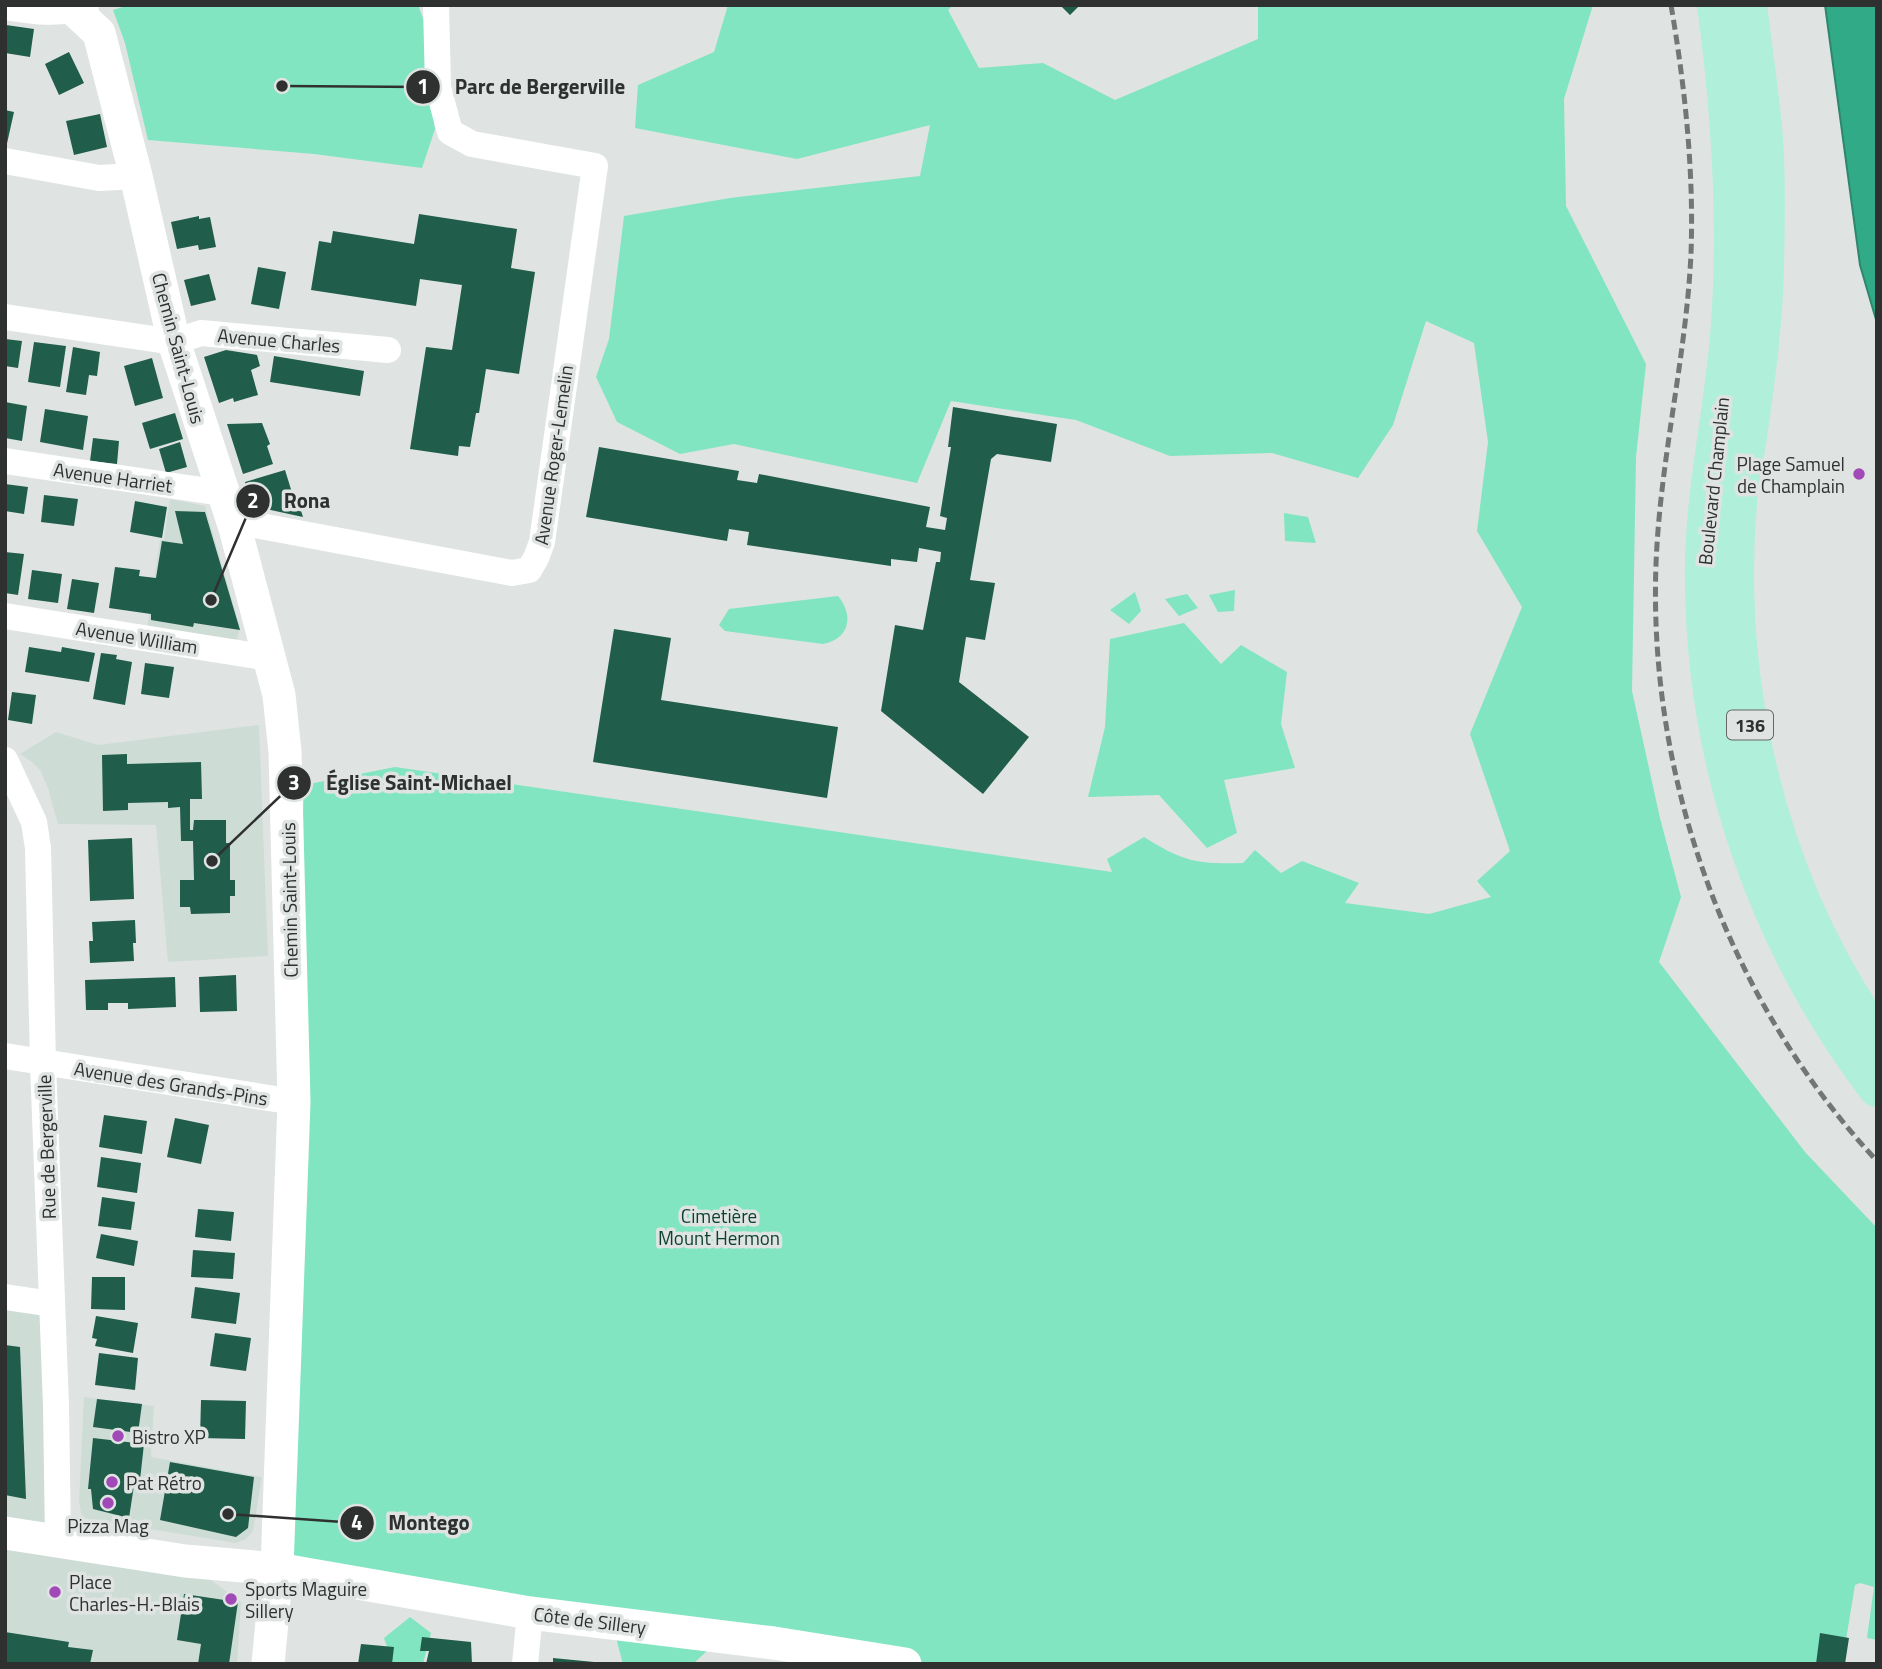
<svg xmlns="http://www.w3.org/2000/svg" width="1882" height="1669" font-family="'Titillium Web',sans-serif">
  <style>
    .built { fill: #cedcd6 }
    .green { fill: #81e5c2 }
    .water { fill: #31aa87; stroke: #30866d; stroke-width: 2 }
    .building { fill: #205d4a }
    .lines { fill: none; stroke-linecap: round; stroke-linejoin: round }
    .minor { stroke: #fff; stroke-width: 26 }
    .tertiary { stroke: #fff; stroke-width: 33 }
    .primary { stroke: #b0efd9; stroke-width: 38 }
    .rail { stroke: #737674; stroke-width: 5; stroke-dasharray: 10 5; stroke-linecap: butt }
    .poi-dot { fill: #a14ab7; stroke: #dfe4e2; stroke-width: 2.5 }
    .labels { text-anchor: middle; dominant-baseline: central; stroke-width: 7; stroke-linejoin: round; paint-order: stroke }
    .shield { fill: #dfe4e2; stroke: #646765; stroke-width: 2 }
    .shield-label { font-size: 18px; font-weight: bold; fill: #2f3130 }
    .street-label { font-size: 19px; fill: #2f3130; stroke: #dfe4e2 }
    .poi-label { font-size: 19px; fill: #2f3130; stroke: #dfe4e2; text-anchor: start }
    .park-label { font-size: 19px; fill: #0b3f30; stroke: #dfe4e2 }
    .leader { fill: none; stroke: #2f3130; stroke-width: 2.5 }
    .callout-dot { fill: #2f3130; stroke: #dfe4e2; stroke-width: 2.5 }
    .mark-label { font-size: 21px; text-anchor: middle; font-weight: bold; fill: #fff }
    .callout-label { font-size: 21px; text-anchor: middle; font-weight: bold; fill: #2f3130; stroke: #dfe4e2; stroke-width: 7; stroke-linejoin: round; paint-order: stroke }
  </style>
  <rect width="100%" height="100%" fill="#dfe4e2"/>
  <path class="built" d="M170,499L205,506L240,628L237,639L231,640L147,629L160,540L164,539Z
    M259,725L268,956L168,962L156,825L58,824L48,788L40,770L32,762L20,754L56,732L98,745Z
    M5,1304H52L58,1540L185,1561L241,1602L237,1664H5Z
    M84,1397L154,1406L151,1457L262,1477L253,1531L246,1539L236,1543L82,1518L79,1502Z"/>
  <path class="green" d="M129,5H418L431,40V103L435,129L422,168L314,154L148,140L125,43L113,10Z
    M728,5H953L948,10L979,68L1043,63L1115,100L1258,39V5H1593L1564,99L1566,206L1646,364L1636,457L1632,691L1660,818L1681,897L1659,962L1805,1152L1877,1228V1640L1867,1638L1874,1587L1860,1583L1855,1585L1842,1664H907L722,1637L693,1664H623L615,1634L277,1569L304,785L395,767L1112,872L1107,859L1144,837C1184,862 1196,864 1243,863L1255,850L1281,873L1302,861L1359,883L1345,903L1429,914L1491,897L1477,881L1510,851L1470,734L1522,607L1477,531L1488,442L1474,343L1426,321L1393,425L1358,478L1272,453L1170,456L1076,420L951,401L917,483L734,444L680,454L617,422L596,377L609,339L624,216L730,198L920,176L930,125L797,159L635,128L638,85L714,52Z
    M1284,513L1308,517L1316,543L1285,541Z
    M1235,590L1234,611L1218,612L1209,595Z
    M1135,592L1141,611L1129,624L1110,610Z
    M1187,594L1198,608L1179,616L1165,599Z
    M838,596C854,615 850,639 823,644L725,631L719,625L729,609Z
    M1184,623L1221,664L1241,645L1287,672L1281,724L1295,768L1224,780L1237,833L1207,848L1159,795L1088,797L1105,727L1110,639Z
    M410,1617L431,1633L423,1664H393L384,1638Z"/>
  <path class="water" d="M1825,5H1877V323L1860,265Z"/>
  <path class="building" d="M1060,5H1080L1070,15Z
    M6,25L34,29L30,57L5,53Z
    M69,52L84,83L59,95L45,64Z
    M5,110L14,112L6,148H5Z
    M100,114L107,147L74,155L66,121Z
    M419,214L517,229L511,268L535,272L519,374L486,369L479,413H476L470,447L459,446L458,456L410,449L426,347L452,350L462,285L420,279L416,306L311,290L319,241L331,243L333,231L414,244Z
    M199,216V219L210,217L216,247L199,250L198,245L177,249L171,222Z
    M258,267L286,272L279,309L251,304Z
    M209,274L216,300L191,306L184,280Z
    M5,339L22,341L18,368L5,366Z
    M34,342L66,346L60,387L28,382Z
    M73,347L100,352L97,376L89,375L86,395L66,392Z
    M226,350L257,355L260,366L251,370L258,395L234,402L233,398L219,403L204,357Z
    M274,356L364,371L360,396L270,382Z
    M152,358L163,398L135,406L124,366Z
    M5,402L27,406L22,441L5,438Z
    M953,407L1057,424L1051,462L997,454L991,459L970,580L995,583L985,640L966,637L959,682L1029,737L983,794L881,711L895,625L923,630L936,562H940L941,552L919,548L917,562L891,559V566L747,545L749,532L729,529L727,541L586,517L599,447L739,471L737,480L757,483L759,474L930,507L926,527L945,530L947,518L940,516L951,447H948Z
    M45,409L88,416L83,450L40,442Z
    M175,413L183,439L150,449L142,423Z
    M262,423L270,444L267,446L273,464L243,474L227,424Z
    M93,438L119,441L117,464L90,461Z
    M180,442L187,467L166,473L159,449Z
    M285,470L294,499L297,498L303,517L266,509L254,513L245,482Z
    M5,484L28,487L24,514L5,511Z
    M44,495L78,499L74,526L41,522Z
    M135,501L167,507L162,538L130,532Z
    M175,511L205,512L240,630L194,623L193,627L151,620V614L109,608L115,567L140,570L139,576L156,578L162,541L183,544Z
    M5,552L24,554L18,595L5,593Z
    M32,570L62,574L58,603L28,599Z
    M72,579L99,583L94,613L67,609Z
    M614,629L671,638L661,700L838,727L827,798L593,762Z
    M29,647L61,652L62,647L95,653L89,682L25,672Z
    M101,653L117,655L116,659L132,662L125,705L93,699Z
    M145,663L174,667L169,698L141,694Z
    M12,692L36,695L32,724L8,720Z
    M127,754V764L201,762L202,799H190V830H193L194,820H226V843H230V880H235V896H230V913L191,914L190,907H180V880H194L193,841H181L180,807L168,808V802L128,803V810L103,811L102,755Z
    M132,838L134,899L90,901L88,840Z
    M135,920L136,943H133L134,961L90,963L89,941H93L92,922Z
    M236,975L237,1011L200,1012L199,977Z
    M175,977L176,1007L128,1009V1003H108V1010H86L85,980Z
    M104,1115L147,1121L142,1154L99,1147Z
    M175,1118L209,1125L201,1164L167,1157Z
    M101,1157L141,1163L137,1193L97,1187Z
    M102,1197L135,1202L131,1230L98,1226Z
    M198,1209L234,1212L231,1241L195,1237Z
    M101,1234L138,1241L134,1266L96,1258Z
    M193,1250L235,1253L233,1279L191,1277Z
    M92,1277H125V1310L91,1309Z
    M195,1287L240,1293L236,1324L191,1318Z
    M96,1316L138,1323L133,1353L95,1346L97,1339L92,1338Z
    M215,1333L251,1338L246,1371L210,1366Z
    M5,1345L20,1347L26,1499L5,1495Z
    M99,1353L138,1358L135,1390L95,1385Z
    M97,1399L142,1404L138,1433L93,1427Z
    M201,1400L246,1401L245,1439L200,1438Z
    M93,1438L144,1444L140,1480L135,1479L129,1518L93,1509L91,1489H88Z
    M170,1462L254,1477L248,1528L236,1537L160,1520Z
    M184,1594L238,1602L229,1664H198L201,1644L177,1640Z
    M5,1632L69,1642L68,1647L93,1650L90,1664H5Z
    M1820,1633L1849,1638L1845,1664H1816Z
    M422,1637L471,1642L472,1664H426L429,1651H420Z
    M361,1644L394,1647L392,1664H358Z
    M553,1658L594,1662V1664H553Z"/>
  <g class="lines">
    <path class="minor" d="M5,7C31,11 61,16 86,6
      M5,161L99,178L136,176
      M5,317L174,342L201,333L388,350
      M5,461L222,493
      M235,528L255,525L512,573L529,570L536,558L542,542L595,166L472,144L450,132L438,87L436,5
      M5,616L269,658
      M5,760L34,822L38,848L43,1063L56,1406L58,1540
      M5,1056L294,1102
      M5,1297L52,1304
      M525,1664L530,1613"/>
    <path class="tertiary" d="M69,5L99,33L136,176L174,342L235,528L279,695L285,752L294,1102L277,1569L268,1664
      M5,1533L185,1561L277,1569L530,1613L774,1643L905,1664"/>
    <path class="primary" d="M1716,5C1731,116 1738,226 1729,337C1722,420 1702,501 1704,584C1706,766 1767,943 1877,1088
      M1748,5C1753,46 1759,87 1763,127C1767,173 1766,220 1765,266C1764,323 1756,380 1748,436C1746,452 1742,468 1740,483C1719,675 1766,879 1877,1037"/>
    <path class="rail" d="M1671,5C1685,87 1694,171 1691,254C1686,358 1660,460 1656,564C1648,781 1729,1002 1877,1161"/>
  </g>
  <g class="poi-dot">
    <circle cx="1859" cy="474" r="7"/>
    <circle cx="118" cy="1436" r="7"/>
    <circle cx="112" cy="1482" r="7"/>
    <circle cx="108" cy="1503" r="7"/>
    <circle cx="55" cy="1592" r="7"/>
    <circle cx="231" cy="1599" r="7"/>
  </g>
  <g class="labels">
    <rect class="shield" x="1727" y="710.5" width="46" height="29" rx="5"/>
    <g class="shield-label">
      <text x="1750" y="725">136</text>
    </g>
    <g class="street-label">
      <text transform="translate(279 340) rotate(5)">Avenue Charles</text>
      <text transform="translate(179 348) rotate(75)">Chemin Saint-Louis</text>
      <text transform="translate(553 455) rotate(-82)">Avenue Roger-Lemelin</text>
      <text transform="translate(113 477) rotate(8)">Avenue Harriet</text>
      <text transform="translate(1713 481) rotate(-84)">Boulevard Champlain</text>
      <text transform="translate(137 637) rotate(9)">Avenue William</text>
      <text transform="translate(289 900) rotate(-91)">Chemin Saint-Louis</text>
      <text transform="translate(171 1083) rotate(9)">Avenue des Grands-Pins</text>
      <text transform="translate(46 1147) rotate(-92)">Rue de Bergerville</text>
      <text transform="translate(590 1620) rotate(7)">Côte de Sillery</text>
    </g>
    <g class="poi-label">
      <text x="1845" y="463" text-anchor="end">Plage Samuel<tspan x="1845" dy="22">de Champlain</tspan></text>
      <text x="132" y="1436">Bistro XP</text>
      <text x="126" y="1482">Pat Rétro</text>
      <text x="108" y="1525" text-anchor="middle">Pizza Mag</text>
      <text x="69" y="1581">Place<tspan x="69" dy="22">Charles-H.-Blais</tspan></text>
      <text x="245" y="1588">Sports Maguire<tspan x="245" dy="22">Sillery</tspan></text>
    </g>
    <g class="park-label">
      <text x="719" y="1215">Cimetière<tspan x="719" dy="22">Mount Hermon</tspan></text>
    </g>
  </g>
  <path class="leader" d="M282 86L423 87M211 600L253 501M212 861L294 783M228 1514L357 1523"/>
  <g class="callout-dot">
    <circle cx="282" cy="86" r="7"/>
    <circle cx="211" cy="600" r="7"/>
    <circle cx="212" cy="861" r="7"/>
    <circle cx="228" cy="1514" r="7"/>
    <circle cx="423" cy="87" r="18"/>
    <circle cx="253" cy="501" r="18"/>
    <circle cx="294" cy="783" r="18"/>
    <circle cx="357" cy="1523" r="18"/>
  </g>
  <g class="mark-label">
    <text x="423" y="94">1</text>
    <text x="253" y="508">2</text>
    <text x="294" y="790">3</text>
    <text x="357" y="1530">4</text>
  </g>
  <g class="callout-label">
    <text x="540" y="94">Parc de Bergerville</text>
    <text x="307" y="508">Rona</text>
    <text x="419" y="790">Église Saint-Michael</text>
    <text x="429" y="1530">Montego</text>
  </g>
  <rect width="1882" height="1669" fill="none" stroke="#2f3130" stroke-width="14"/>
</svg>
